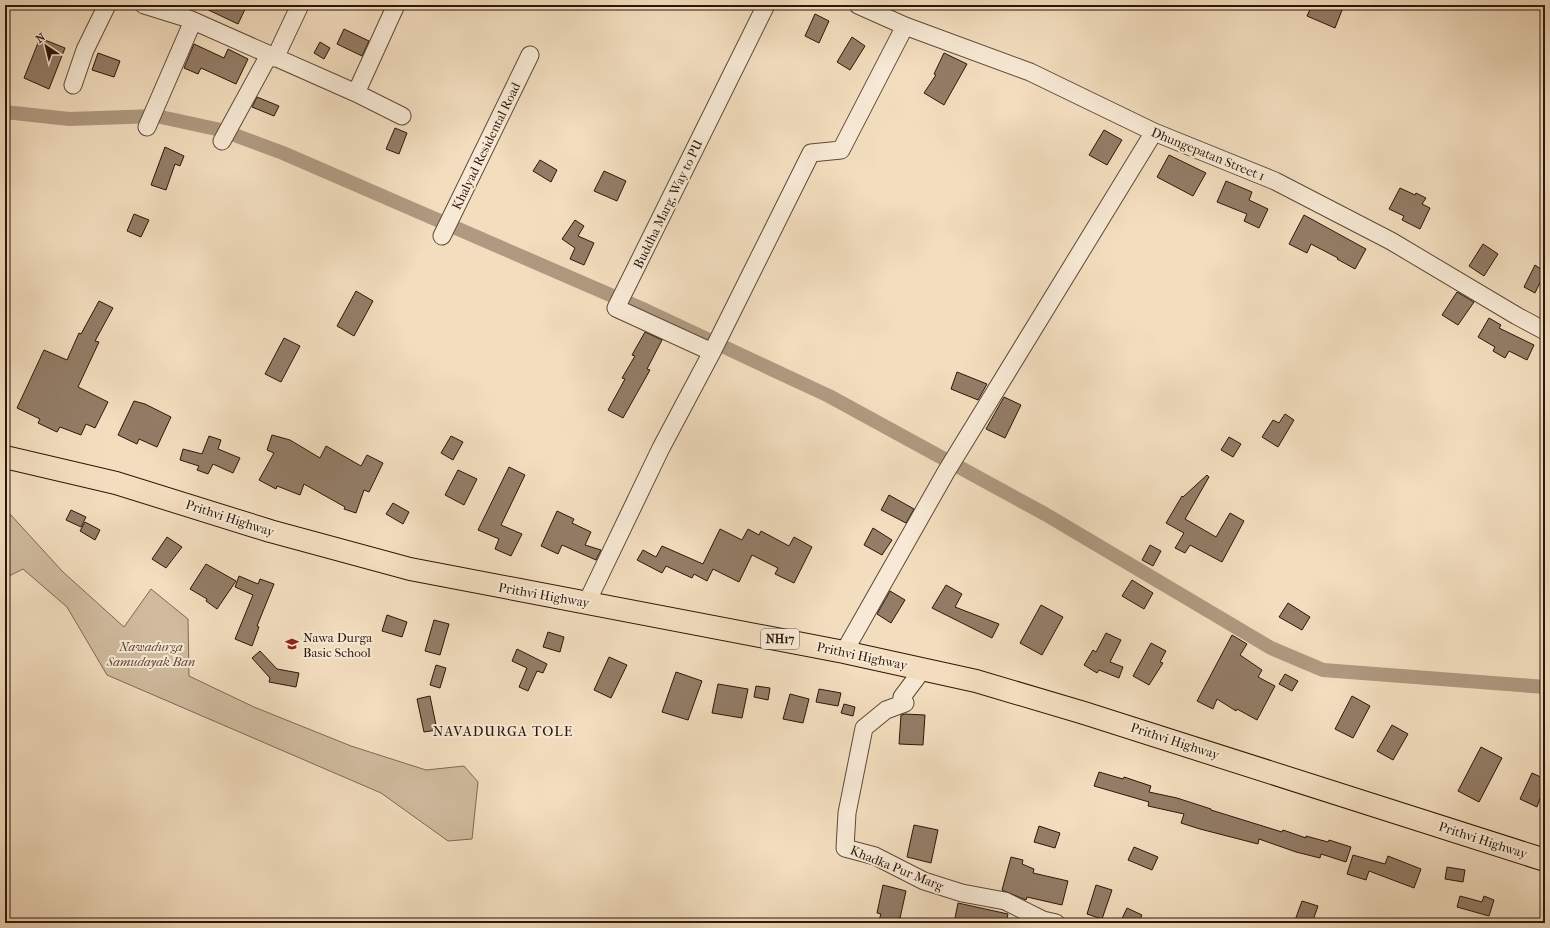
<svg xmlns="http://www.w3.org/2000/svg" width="1550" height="928" font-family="'IM FELL French Canon',serif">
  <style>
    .green { fill: #d0bb9f; stroke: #7e6854 }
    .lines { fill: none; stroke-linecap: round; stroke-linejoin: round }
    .canal { stroke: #af9980; stroke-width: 14 }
    .building { fill: #937d67; stroke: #2c1608 }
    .minor-casing { stroke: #5e4836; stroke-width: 19 }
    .highway-casing { stroke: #2c1608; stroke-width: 24 }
    .minor { stroke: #f7e9d5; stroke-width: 17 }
    .highway { stroke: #f2ddbe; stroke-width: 22 }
    .labels { text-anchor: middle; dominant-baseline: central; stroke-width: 4; stroke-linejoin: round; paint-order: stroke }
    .shield { fill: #f7e9d5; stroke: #695546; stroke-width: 1 }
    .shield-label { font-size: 12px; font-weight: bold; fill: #2c1608 }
    .street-label { font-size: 13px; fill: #2c1608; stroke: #f7e9d5 }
    .poi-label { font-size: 13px; fill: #2c1608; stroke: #f7e9d5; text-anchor: start }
    .park-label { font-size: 13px; font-style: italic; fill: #5d4835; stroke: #f7e9d5 }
    .neighbourhood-label { font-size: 14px; letter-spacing: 1px; fill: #2c1608; stroke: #f7e9d5 }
  </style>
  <rect width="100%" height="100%" fill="#f2ddbe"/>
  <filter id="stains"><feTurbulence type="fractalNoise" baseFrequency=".005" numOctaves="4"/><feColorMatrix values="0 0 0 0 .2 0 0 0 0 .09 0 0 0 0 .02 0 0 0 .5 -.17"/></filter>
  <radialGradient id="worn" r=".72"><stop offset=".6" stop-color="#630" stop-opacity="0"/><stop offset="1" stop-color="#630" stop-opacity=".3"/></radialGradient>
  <path class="green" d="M9,513L63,572L124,627L151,589L188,619L189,676L254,707L351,746L426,770L464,766L478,782L472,839L448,841L381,793L107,675L67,607L23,569L5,578V517Z"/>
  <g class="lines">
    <path class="canal" d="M5,112L69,119L156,116L221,130L283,153L645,310L829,396L1045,514L1271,648L1323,670L1545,687"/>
  </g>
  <path class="building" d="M198,5H247L238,24Z
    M1312,5H1344L1335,28L1307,16Z
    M815,14L829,21L819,43L805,36Z
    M344,29L369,41L362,56L337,44Z
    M852,37L865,46L850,70L837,62Z
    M40,38L65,48L49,89L24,78Z
    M320,42L330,48L324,59L314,53Z
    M194,44L224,58L228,49L248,59L236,84L201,68L198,74L184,68Z
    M98,53L120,61L114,77L92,70Z
    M944,53L967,64L944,105L924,93L936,75L934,74Z
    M257,97L279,106L274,116L252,107Z
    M395,128L407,133L399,154L386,149Z
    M1104,130L1122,140L1107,165L1089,155Z
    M165,147L184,156L180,166L175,164L166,190L151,185Z
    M1169,155L1206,173L1193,196L1157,177Z
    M540,160L557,170L551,182L533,171Z
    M604,171L626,181L617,201L594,191Z
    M1226,181L1252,192L1249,200L1268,209L1259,228L1244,221L1247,214L1217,202Z
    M1400,188L1415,195L1416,193L1426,198L1422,204L1430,208L1420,229L1402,220L1404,216L1389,209Z
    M134,214L149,220L141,237L127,231Z
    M1304,215L1366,249L1355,269L1337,259L1338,258L1311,244L1307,253L1289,244Z
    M575,220L584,226L578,236L594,243L584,265L570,259L575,248L562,239Z
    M1483,244L1498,254L1484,276L1469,266Z
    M1535,265L1545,272L1535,293L1524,287Z
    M356,291L373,301L354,336L337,326Z
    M1457,292L1474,302L1458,325L1442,315Z
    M99,301L113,308L95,341L99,342L78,387L108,402L95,428L86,424L81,435L60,427L57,432L38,423L40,419L17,408L44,350L67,360L79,333L81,334Z
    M1489,318L1501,325L1499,328L1534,345L1527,360L1509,351L1505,358L1493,351L1495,347L1478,337Z
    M645,332L662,340L647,369L650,370L623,418L608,410L625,379L622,378L635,356L632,355Z
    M284,338L300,346L281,382L265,374Z
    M957,372L987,384L978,400L951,389Z
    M1004,397L1021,405L1005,438L986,429Z
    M134,401L145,404L171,417L157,447L139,439L137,444L118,435Z
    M1285,414L1294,420L1278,447L1262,437L1273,420L1279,423Z
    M272,435L290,440L320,458L326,446L361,466L367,455L383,463L369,492L364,490L356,513L344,509L345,507L304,484L300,495L277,486L276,489L259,480L274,453L267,450Z
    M209,436L221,440L218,449L240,458L233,473L213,464L208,474L197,470L199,466L180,460L183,449L202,454Z
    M451,436L463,442L453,460L441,453Z
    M1229,437L1241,444L1233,457L1221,450Z
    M509,467L525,475L501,525L522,534L511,556L495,549L499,539L478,530Z
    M458,470L477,479L464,505L445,495Z
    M1207,475L1209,477L1185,519L1216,537L1230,513L1244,521L1222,562L1190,545L1185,553L1175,548L1184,533L1166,523L1182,496L1183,497Z
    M889,495L914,509L906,523L881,510Z
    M393,503L409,512L403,524L386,514Z
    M71,510L86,517L81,527L66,520Z
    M557,511L574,519L572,523L591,532L585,545L601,550L596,560L562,545L558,554L541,546Z
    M85,522L100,530L95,540L80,531Z
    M873,528L892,540L882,555L864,545Z
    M720,529L742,540L748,529L759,535L761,531L789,546L794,537L812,547L794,583L775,574L778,568L752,555L739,582L713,569L707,581L694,574L692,578L666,566L662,573L637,560L643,550L656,557L662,546L703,564Z
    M167,537L182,547L166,568L152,559Z
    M1150,545L1161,551L1153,566L1142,560Z
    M206,564L236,581L217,609L206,601L207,599L190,589Z
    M239,576L258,584L260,579L274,584L257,626L259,627L252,646L235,639L253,595L235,587Z
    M1132,580L1153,593L1144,609L1122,596Z
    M946,585L962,594L955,607L999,624L992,638L932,608Z
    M890,591L905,600L891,623L877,614Z
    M1288,603L1310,617L1302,630L1279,617Z
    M1041,605L1063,617L1042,655L1020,643Z
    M387,615L407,622L402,637L382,631Z
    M434,620L449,624L440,655L425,651Z
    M548,632L564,637L560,652L543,647Z
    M1106,633L1121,640L1110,662L1123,667L1119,678L1099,670L1097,673L1084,665L1093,650L1096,652Z
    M1232,635L1247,644L1240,655L1262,670L1258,677L1275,686L1257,720L1237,709L1236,711L1217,699L1213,709L1197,701Z
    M1151,643L1166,651L1160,662L1163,663L1149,685L1133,676Z
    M517,649L547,664L543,673L537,671L528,691L519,687L527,668L512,661Z
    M260,651L277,669L299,673L296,687L269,682L270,678L252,658Z
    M609,657L627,665L611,698L594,690Z
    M436,665L446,668L440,688L430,685Z
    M676,672L702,681L688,720L662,712Z
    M1285,674L1298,681L1292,691L1279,684Z
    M718,684L748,689L742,718L712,713Z
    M756,686L770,688L768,700L754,697Z
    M819,689L841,693L838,706L816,702Z
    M790,694L809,699L803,723L783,719Z
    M430,696L437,730L424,732L417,699Z
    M1352,696L1370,706L1353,738L1335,729Z
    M844,704L855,707L853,716L841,713Z
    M905,714L925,715L923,745L899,744L901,715Z
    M1392,725L1408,734L1393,760L1377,751Z
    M1481,747L1502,758L1479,802L1458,791Z
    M1099,772L1123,779L1124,777L1151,786L1149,792L1177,798L1211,809V810L1282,832L1283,830L1306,838V836L1328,842L1329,840L1351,847L1346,862L1321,854L1320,858L1296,852L1259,839L1258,844L1200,829L1181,823L1184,814L1148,806L1149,802L1094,786Z
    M1532,773L1545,779V800L1540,798L1537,807L1520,799Z
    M914,825L938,830L931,863L907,857Z
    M1039,826L1060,833L1055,848L1034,842Z
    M1134,847L1158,857L1152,870L1128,860Z
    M1353,855L1385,864L1388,856L1421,869L1414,888L1369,871L1366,880L1347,874Z
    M1011,857L1023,860L1022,864L1034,869L1033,873L1068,881L1062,905L1027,897L1026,900L1002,890Z
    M1447,867L1465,870L1463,882L1445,879Z
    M883,885L906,891L900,918H898L896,923H878L881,914L877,913Z
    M1096,885L1112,890L1102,919L1087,914Z
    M1460,896L1482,902L1484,896L1494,900L1489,916L1457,907Z
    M1302,901L1318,906L1312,923H1294Z
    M958,903L1008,914L1006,923H954Z
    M1127,908L1142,915L1138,923H1120Z"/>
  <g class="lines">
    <g class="minor-casing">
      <path id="minor" d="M144,5L189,19L356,93L402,116
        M858,5L905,26L1030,72L1154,132L1275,181L1391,241L1517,316L1545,331
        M275,58L300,5
        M73,85L85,50L107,5
        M356,93L396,5
        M147,127L193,21
        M222,141L269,55
        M442,236L530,55
        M712,352L811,153L841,150L905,26
        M587,602L661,448L712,352L616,308L766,5
        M844,652L946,472L1154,132
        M923,669L902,697L905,703L886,710L864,728L847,813L845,848L875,856L924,881L962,893L1005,901L1043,920L1056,923"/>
    </g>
    <g class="highway-casing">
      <path id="highway" d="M5,457L116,483L270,531L410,569L844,652L976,681L1084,713L1545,860"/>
    </g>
    <use href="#minor" class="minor"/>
    <use href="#highway" class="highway"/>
  </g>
  <defs>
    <g id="school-bare" transform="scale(1.08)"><path d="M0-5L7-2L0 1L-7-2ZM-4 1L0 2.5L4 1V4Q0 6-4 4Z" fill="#8f2418" stroke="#f7e9d5" stroke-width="2.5" paint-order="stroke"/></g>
  </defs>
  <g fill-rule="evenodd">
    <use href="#school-bare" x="292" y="644"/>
  </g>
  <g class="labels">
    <rect class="shield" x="761" y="629" width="38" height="20" rx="3"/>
    <g class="shield-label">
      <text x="780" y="639">NH17</text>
    </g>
    <g class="street-label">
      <text transform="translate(486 146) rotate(-64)">Khalyad Residental Road</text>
      <text transform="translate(1208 154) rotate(22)">Dhungepatan Street 1</text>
      <text transform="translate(668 204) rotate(-64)">Buddha Marg, Way to PU</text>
      <text transform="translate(230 518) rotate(18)">Prithvi Highway</text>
      <text transform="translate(544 595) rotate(10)">Prithvi Highway</text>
      <text transform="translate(862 656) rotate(12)">Prithvi Highway</text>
      <text transform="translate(1175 741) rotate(18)">Prithvi Highway</text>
      <text transform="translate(1483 840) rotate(18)">Prithvi Highway</text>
      <text transform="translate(897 868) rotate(22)">Khadka Pur Marg</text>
    </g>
    <g class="poi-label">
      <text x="303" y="637">Nawa Durga<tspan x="303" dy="15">Basic School</tspan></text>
    </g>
    <g class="park-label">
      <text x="151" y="646">Nawadurga<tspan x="151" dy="15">Samudayak Ban</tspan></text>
    </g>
    <g class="neighbourhood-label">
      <text x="503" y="731">NAVADURGA TOLE</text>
    </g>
  </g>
  <rect width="1550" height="928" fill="none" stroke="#f2ddbe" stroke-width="20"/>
  <rect x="6" y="6" width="1538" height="916" fill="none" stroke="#2c1608" stroke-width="2"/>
  <rect x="10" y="10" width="1530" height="908" fill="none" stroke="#2c1608"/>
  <g transform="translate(46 46) rotate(325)" stroke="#f7e9d5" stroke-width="3" paint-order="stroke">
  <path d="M0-3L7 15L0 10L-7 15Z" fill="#2c1608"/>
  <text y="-6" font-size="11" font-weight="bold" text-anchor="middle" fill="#2c1608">N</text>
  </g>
  <rect width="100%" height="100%" filter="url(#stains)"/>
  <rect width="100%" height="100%" fill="url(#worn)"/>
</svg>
